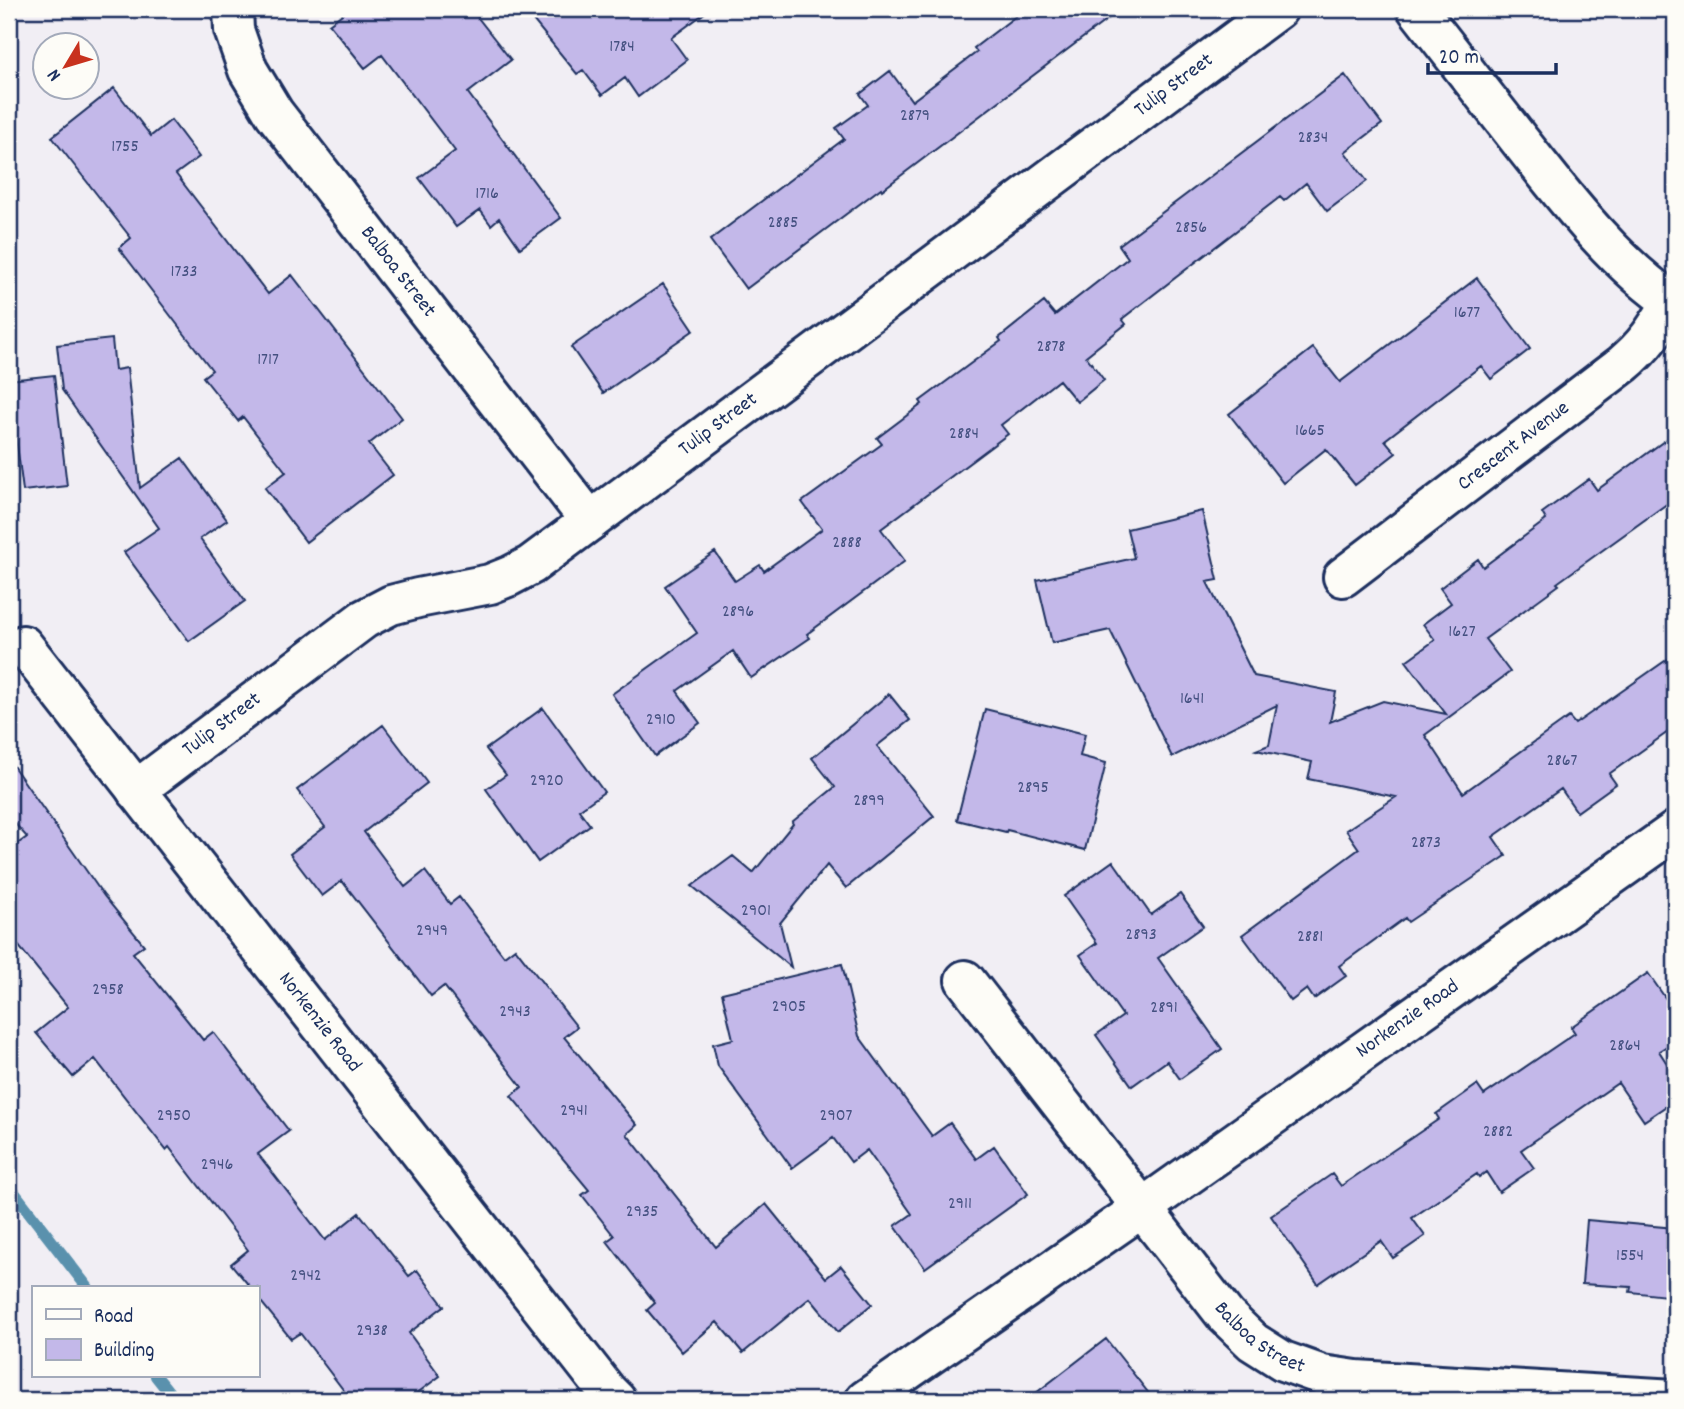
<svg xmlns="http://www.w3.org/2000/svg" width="1684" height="1409" font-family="Dekko,sans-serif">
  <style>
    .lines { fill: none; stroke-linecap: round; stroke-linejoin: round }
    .stream { stroke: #5a91ad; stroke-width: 12 }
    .building { fill: #c3b8e9; stroke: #1b2f5e; stroke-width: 2 }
    .minor-casing { stroke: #1b2f5e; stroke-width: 44 }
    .tertiary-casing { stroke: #1b2f5e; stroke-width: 44 }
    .minor { stroke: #fdfcf7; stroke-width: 38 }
    .tertiary { stroke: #fdfcf7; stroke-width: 38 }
    .labels { text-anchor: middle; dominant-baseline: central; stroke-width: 5; stroke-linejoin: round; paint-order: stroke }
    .number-label { font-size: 18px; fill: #455181 }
    .street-label { font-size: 21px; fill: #1b2f5e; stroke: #fdfcf7 }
  </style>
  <rect width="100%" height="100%" fill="#f1eef4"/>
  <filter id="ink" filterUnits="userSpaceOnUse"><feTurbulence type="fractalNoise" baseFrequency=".0143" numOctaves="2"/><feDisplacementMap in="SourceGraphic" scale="14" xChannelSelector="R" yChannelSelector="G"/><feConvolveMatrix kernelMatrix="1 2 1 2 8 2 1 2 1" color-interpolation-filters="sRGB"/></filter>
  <g filter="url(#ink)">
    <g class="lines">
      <path class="stream" d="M9,1186L88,1288
        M156,1376L175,1400"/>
    </g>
    <path class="building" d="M349,9H471L511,60L468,93L561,218L520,248L499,218L491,225L480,210L456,227L419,178L455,151L382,55L365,68L329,24Z
      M524,9H710L671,38L687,60L638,97L625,78L602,95L583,70L577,74Z
      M1025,9H1121L882,190L881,188L746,289L710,240L844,139L836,128L868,105L860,94L890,71L912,101L977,52L974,48Z
      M1345,75L1382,124L1345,152L1367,181L1327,211L1306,183L1284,201L1280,197L1122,319L1126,324L1086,356L1104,380L1077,402L1059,380L1001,425L1008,434L881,529L905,561L807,634L810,638L751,678L733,651L677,691L700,723L655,756L612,694L697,633L665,586L715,552L735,581L760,565L764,571L822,529L802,502L882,444L877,438L922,404L920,401L1001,341L999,338L1044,302L1055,315L1128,258L1119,245Z
      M114,88L151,136L171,120L199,157L176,174L268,294L292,275L402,418L369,444L393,475L306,542L265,488L286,472L243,417L238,421L203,377L212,370L119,248L131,238L52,137Z
      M1477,278L1530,349L1491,379L1481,366L1385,440L1396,453L1355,485L1326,449L1283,483L1229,414L1313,348L1340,382Z
      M663,284L694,330L603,393L571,347Z
      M112,339L115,370L127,368L140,488L182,458L227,520L200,539L245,601L189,641L124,552L159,528L62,390L57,345Z
      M54,375L67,486L23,491L16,437L9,438V380Z
      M1675,433V498L1557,583L1559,585L1485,639L1510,672L1425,735L1463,793L1569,717L1575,724L1675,654V727L1609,774L1616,784L1577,812L1561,789L1493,837L1506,856L1408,922L1405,918L1339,966L1346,976L1314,999L1307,989L1291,1001L1242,935L1359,849L1346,830L1396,797L1308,779L1312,762L1256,750L1269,745L1277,705L1172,757L1110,630L1052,643L1037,580L1134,558L1127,529L1202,511L1218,580L1207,582L1254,676L1336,692L1330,722L1383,701L1446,714L1406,661L1435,640L1423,624L1451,603L1440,588L1478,559L1483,567L1546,520L1542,513L1589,479L1597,490Z
      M889,694L910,720L877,746L934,816L846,888L827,865L780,923L791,967L692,886L733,856L753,873L793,824L792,822L835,787L812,758Z
      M543,708L604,792L579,810L590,825L538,862L486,789L506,775L486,749Z
      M985,709L1085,734L1080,756L1106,763L1085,850L1007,830L1006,832L957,820Z
      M383,725L427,783L364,832L405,887L425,871L450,904L459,897L504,956L515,948L577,1027L564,1037L637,1125L627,1134L716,1247L766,1204L826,1278L841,1266L872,1304L838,1332L810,1298L743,1353L717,1322L682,1352L647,1310L655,1303L607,1241L614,1236L582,1195L589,1190L511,1096L522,1087L444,986L431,996L342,881L322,896L290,854L325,827L297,790Z
      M9,760L104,896L144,945L133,953L203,1040L213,1032L289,1131L258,1154L325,1240L359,1213L409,1276L417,1270L444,1306L409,1333L440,1376L408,1400H351L300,1333L291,1339L257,1297V1288H251L231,1264L248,1250L169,1147L166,1150L95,1059L73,1077L36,1033L68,1007L9,934V850L27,837L9,817Z
      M1113,861L1151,915L1180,894L1203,926L1158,958L1222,1049L1180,1079L1167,1061L1132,1086L1096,1035L1123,1016L1080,955L1097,943L1064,896Z
      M842,964L859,1036L932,1136L950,1123L976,1159L994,1146L1028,1194L925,1268L895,1226L912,1214L867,1150L851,1162L833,1138L792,1168L718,1066L713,1044L733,1039L722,993Z
      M1648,973L1675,1012V1041L1659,1051L1675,1076V1100L1644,1121L1618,1083L1521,1150L1534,1168L1499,1192L1486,1172L1479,1177L1477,1174L1412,1218L1425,1236L1393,1258L1381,1241L1318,1284L1271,1216L1332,1174L1341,1186L1439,1119L1436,1114L1477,1085L1484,1095L1575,1033L1571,1027Z
      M1587,1220L1675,1228V1297L1630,1292L1631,1287L1582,1284Z
      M1106,1339L1154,1400H1027Z"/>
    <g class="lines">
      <g class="minor-casing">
        <g id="minor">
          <path id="s1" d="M233,9L234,30L248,70L274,113L590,521"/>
          <path id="s2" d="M1343,577L1623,364C1647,344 1656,328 1672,302"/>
          <path id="s3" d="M23,645L607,1391L616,1400"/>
          <path id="s4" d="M136,790L364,619L391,605L418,598L490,584L510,576L531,565L1278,9"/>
          <path id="s5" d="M965,980L1226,1316L1253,1342L1283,1361L1322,1375L1356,1380L1675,1399"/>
          <path id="s6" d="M865,1400L1142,1208L1675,831"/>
        </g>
      </g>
      <g class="tertiary-casing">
        <path id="tertiary" d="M1417,9C1451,53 1486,97 1520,141C1566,199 1613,262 1675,304"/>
      </g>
      <use href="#minor" class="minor"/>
      <use href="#tertiary" class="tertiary"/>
    </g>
  </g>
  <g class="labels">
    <g class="number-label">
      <text x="622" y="47">1784</text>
      <text x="915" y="116">2879</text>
      <text x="1313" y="138">2834</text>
      <text x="125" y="147">1755</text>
      <text x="487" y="194">1716</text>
      <text x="783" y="223">2885</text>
      <text x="1191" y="228">2856</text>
      <text x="184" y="272">1733</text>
      <text x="1467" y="313">1677</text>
      <text x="1051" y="347">2878</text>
      <text x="268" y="360">1717</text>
      <text x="1310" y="431">1665</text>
      <text x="964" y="434">2884</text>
      <text x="847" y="543">2888</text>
      <text x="738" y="612">2896</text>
      <text x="1462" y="632">1627</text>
      <text x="1192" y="699">1641</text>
      <text x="661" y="720">2910</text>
      <text x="1562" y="761">2867</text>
      <text x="547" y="781">2920</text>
      <text x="1033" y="788">2895</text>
      <text x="869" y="801">2899</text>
      <text x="1426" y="843">2873</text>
      <text x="756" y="911">2901</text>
      <text x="432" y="931">2949</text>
      <text x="1141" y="935">2893</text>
      <text x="1310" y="937">2881</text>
      <text x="108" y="990">2958</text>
      <text x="789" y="1007">2905</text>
      <text x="1164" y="1008">2891</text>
      <text x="515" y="1012">2943</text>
      <text x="1625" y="1046">2864</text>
      <text x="574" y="1111">2941</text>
      <text x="174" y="1116">2950</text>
      <text x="836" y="1116">2907</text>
      <text x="1498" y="1132">2882</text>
      <text x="217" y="1165">2946</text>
      <text x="960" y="1204">2911</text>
      <text x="642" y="1212">2935</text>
      <text x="1630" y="1256">1554</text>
      <text x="306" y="1276">2942</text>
      <text x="372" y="1331">2938</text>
    </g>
    <g class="street-label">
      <text stroke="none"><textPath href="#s4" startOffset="1264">Tulip Street</textPath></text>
      <text stroke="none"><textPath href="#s1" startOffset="315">Balboa Street</textPath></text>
      <text stroke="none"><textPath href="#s4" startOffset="696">Tulip Street</textPath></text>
      <text stroke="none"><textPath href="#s2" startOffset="215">Crescent Avenue</textPath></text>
      <text stroke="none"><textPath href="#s4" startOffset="108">Tulip Street</textPath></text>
      <text stroke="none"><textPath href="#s6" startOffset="663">Norkenzie Road</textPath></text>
      <text stroke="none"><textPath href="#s3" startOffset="480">Norkenzie Road</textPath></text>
      <text stroke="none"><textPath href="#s5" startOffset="466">Balboa Street</textPath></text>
    </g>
  </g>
  <rect width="1684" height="1409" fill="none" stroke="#fdfcf7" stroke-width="35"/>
  <rect x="18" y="18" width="1649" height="1374" fill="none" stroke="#1b2f5e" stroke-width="2.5" filter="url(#ink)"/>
  <rect x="32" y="1286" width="228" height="91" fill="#fdfcf7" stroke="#a3aaba" stroke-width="2"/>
  <rect x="46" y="1309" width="35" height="10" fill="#fdfcf7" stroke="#a3aaba" stroke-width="2"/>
  <text x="94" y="1322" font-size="21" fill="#1b2f5e">Road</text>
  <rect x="46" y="1339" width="35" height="21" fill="#c3b8e9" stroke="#a3aaba" stroke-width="2"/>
  <text x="94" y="1356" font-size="21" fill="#1b2f5e">Building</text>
  <g transform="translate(66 66) rotate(232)"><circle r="33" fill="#fdfcf7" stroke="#a3aaba" stroke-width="2"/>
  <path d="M0-5L12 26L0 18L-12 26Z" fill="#c8321e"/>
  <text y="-10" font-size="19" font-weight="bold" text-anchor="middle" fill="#1b2f5e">N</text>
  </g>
  <path d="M1428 63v10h128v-10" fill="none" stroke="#1b2f5e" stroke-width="3.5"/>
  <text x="1439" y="63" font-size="21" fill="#1b2f5e" stroke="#fdfcf7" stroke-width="5" paint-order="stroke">20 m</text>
</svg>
